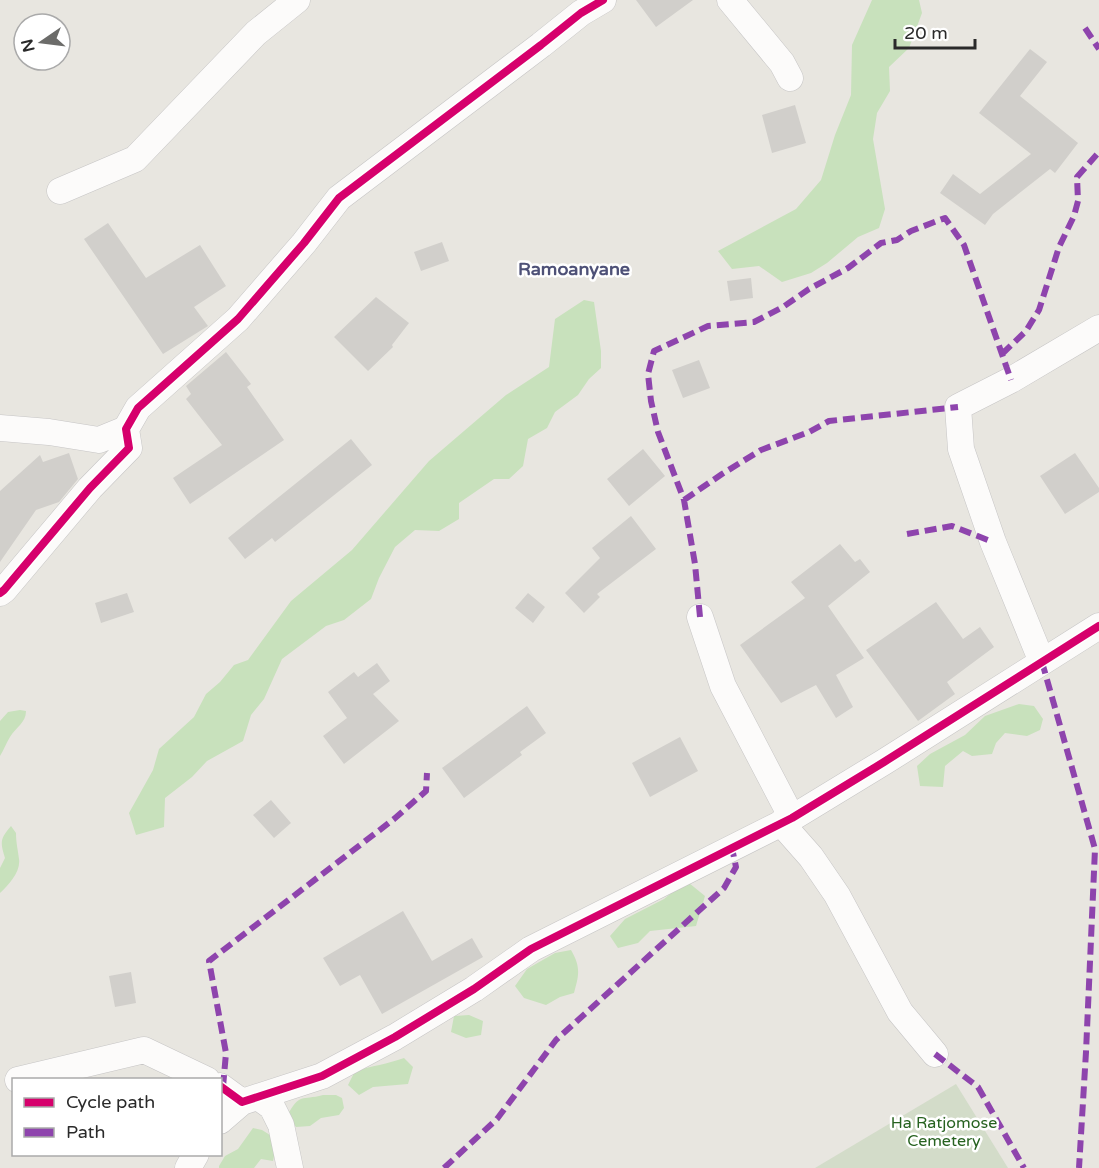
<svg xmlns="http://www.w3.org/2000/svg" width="1099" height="1168" font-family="'Varela Round',sans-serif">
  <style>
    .green { fill: #c8e1bc }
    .cemetery { fill: #d3dcc9 }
    .building { fill: #d1cfcb }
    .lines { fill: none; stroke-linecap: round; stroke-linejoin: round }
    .minor-casing { stroke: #c6c5c5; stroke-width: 27 }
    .minor { stroke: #fcfbfa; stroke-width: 26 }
    .quiet { stroke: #8e44ad; stroke-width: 6; stroke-dasharray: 12 6; stroke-linecap: butt }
    .cycleway-casing { stroke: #fff; stroke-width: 11 }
    .cycleway { stroke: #d6006c; stroke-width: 8 }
    .labels { text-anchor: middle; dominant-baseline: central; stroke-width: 5; stroke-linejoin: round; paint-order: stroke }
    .park-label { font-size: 16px; fill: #276220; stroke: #fff }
    .neighbourhood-label { font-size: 18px; font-weight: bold; fill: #4e5177; stroke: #fff }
  </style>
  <rect width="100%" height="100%" fill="#e8e6e0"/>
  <path class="green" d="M872,0H919L922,13L909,48L889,67L890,91L877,113L873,139L885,209L879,228L858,237L827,263L811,273L782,282L759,266L732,269L718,251L796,209L821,180L835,135L851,95L852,45Z
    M584,300L594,302L601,351V368L589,379L578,395L555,412L547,428L528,439L523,466L509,479H494L459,503V519L439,531L415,530L395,547L379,578L371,599L344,620L326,626L282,659L264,699L251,715L243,741L207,761L192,777L165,798L164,827L136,835L129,813L153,770L159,749L194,717L206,694L220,682L234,665L248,660L291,601L352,550L429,461L506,395L549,367L555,319Z
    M1019,704L1034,706L1043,719L1040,730L1027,736L1005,733L996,743L992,754L972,756L963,751L945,766L943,787L920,786L917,766L930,754L965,735L985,716Z
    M20,710L26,711C26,723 16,727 10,737C6,743 4,750 0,756V721L8,712Z
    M11,826L16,833C16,843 18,850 19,859C21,871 9,885 0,893V868L5,858C0,842 0,839 11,826Z
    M689,883L705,896L696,926L650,931L638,943L618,948L610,936L625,919L664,899L675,890Z
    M571,950C581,967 579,975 574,993L560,997L546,1005L524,998L515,986L527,969L555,953Z
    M469,1015L483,1021L481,1035L466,1038L451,1032L454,1016Z
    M404,1058L413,1067L408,1084L373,1087L359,1095L348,1085L355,1071C371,1066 388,1064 404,1058Z
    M323,1095H336L342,1098L344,1108L339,1115L321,1118L310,1126L296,1127L287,1116C300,1092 301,1101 323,1095Z
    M253,1128L262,1130L270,1135L275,1152L273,1161L261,1159L254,1168H219V1166L225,1156L238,1149Z"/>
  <path class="cemetery" d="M956,1084L1008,1168H815Z"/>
  <path class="building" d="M636,0H693L656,27Z
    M1030,49L1047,62L1020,96L1078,143L1055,173L1050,169L993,214L985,225L940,193L953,174L980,194L1031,154L979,113Z
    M795,105L806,143L772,153L762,115Z
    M108,223L146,278L200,245L226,286L194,307L208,326L163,354L84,239Z
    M442,242L449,261L421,271L414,252Z
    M751,278L753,298L730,301L727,281Z
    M376,297L409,323L392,345L393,347L368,371L334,337Z
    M226,352L251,384L247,387L284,440L190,504L173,478L222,445L186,399L191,394L186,386Z
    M699,360L710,388L683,398L672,370Z
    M351,439L372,465L275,542L272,538L245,559L228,538Z
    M643,449L665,476L629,506L607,479Z
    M69,453L78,479L59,502L36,510L0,562V491L40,455L43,462Z
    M1075,453L1099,488V492L1065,514L1040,476Z
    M631,516L656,549L597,594L600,597L584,613L565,593L600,558L592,548Z
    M840,544L855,562L860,559L870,572L828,606L864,658L836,675L853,707L836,718L816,685L781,703L740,645L805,598L791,582Z
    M127,593L134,612L101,623L95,603Z
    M528,593L545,607L533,623L515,608Z
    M936,602L963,639L980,627L994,647L947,682L955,694L918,721L866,650Z
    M377,663L390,681L373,694L399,721L344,764L323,736L347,718L328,692L354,672L358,677Z
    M527,706L546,733L520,752L522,755L464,798L442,768Z
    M680,737L698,771L650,797L632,763Z
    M271,800L291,823L274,838L253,815Z
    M403,911L432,961L472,938L483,957L382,1014L360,975L340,986L323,958Z
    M131,972L136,1003L115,1007L109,976Z"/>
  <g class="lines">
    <g class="minor-casing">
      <path id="minor" d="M730,0L782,63L790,78
        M60,191L135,159L256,33L297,0
        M0,428L49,432L99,440L126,429
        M0,593L4,590L90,488L129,448L126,429L138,408L238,319L304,243L339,198L541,45L581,13L603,0
        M700,617L723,686L792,818
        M1042,662L993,542L961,449L958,407L1011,380L1099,328
        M781,823L811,857L837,895L900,1012L935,1054
        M18,1080L144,1050L207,1080
        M220,1086L242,1102L322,1076L395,1037L474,989L531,949L792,818L884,762L1099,626
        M258,1097L272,1107L281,1125L290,1168
        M220,1121L242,1102
        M188,1168L196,1154"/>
    </g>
    <use href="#minor" class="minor"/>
    <path class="quiet" d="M1085,28L1099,49
      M1002,354L1026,331L1039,310L1059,247L1074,216L1078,201L1077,177L1099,152
      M684,500L722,474L761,450L809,432L829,421L958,407
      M907,534L952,526L993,542
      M700,617L695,564L684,500L658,432L651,401L648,374L654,351L708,326L754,322L783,307L809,289L848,268L881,243L897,240L911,231L945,218L964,245L1011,380
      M1042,662L1095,849L1086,1052L1079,1168
      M935,1054L978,1087L1024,1168
      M223,1087L226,1053L209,961L394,819L426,791L427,773
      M444,1168L497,1119L556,1040L724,888L736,867L732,848"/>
    <g class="cycleway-casing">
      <path id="cycleway" d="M0,593L4,590L90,488L129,448L126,429L138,408L238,319L304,243L339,198L541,45L581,13L603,0
        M220,1086L242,1102L322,1076L395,1037L474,989L531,949L792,818L884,762L1099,626"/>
    </g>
    <use href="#cycleway" class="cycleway"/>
  </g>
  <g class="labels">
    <g class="park-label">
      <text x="944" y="1123">Ha Ratjomose<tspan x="944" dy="18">Cemetery</tspan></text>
    </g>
    <g class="neighbourhood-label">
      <text x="574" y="269">Ramoanyane</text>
    </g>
  </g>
  <rect x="12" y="1078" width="210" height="78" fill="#ffffff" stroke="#aaaaaa" stroke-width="1.5"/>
  <rect x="24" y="1098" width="30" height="9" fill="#d6006c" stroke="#aaaaaa" stroke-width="1.5"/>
  <text x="66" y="1108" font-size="18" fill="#2a2a2a">Cycle path</text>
  <rect x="24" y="1128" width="30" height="9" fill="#8e44ad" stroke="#aaaaaa" stroke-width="1.5"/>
  <text x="66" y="1138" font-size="18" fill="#2a2a2a">Path</text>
  <g transform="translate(42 42) rotate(256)"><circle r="28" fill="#ffffff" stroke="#aaaaaa" stroke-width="1.5"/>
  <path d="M0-4.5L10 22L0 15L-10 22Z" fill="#6c6c6a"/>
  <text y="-9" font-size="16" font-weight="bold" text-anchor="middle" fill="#2a2a2a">N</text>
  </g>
  <path d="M895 39v9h80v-9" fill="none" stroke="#2a2a2a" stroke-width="3"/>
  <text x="904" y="39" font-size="18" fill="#2a2a2a" stroke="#ffffff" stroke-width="4.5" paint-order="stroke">20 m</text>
</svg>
